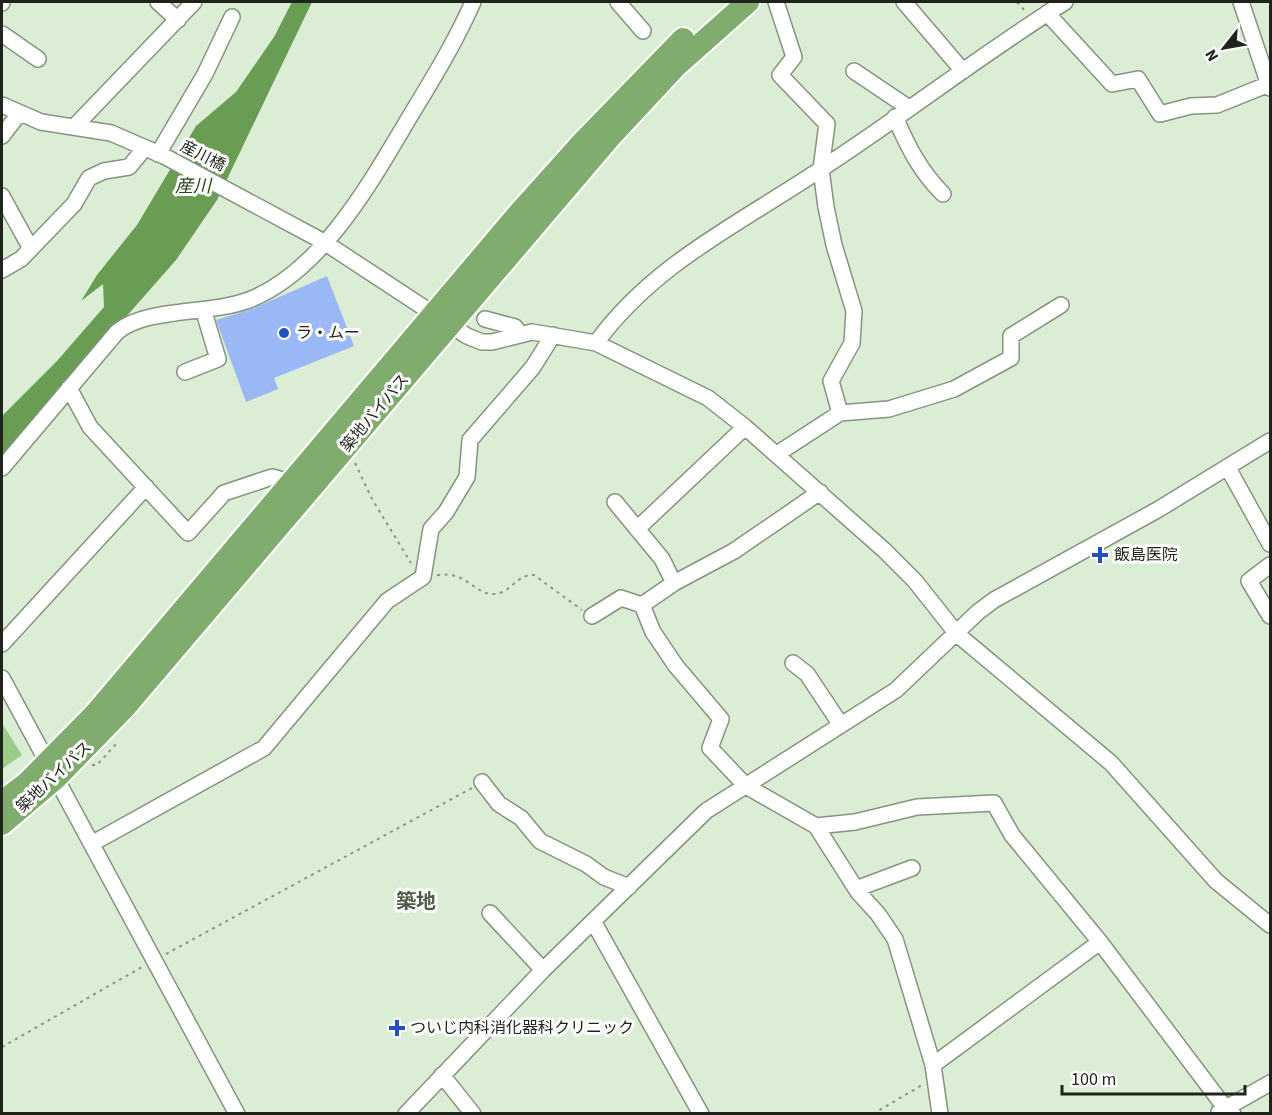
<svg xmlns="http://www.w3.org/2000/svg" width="1272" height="1115" font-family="'Source Sans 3','Noto Sans JP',sans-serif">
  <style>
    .green { fill: #9ccc89 }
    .water { fill: #699d53 }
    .building { fill: #9ab8f6 }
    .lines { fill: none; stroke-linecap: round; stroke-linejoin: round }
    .minor-casing { stroke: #84947e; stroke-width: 18 }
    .highway-casing { stroke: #fff; stroke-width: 26 }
    .path { stroke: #899684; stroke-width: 2; stroke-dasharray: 3 4.5; stroke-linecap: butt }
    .minor { stroke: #fff; stroke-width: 15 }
    .highway { stroke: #80ad6d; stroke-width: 22 }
    .poi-dot { fill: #2250be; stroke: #fff; stroke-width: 2 }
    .labels { text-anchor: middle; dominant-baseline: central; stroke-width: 6; stroke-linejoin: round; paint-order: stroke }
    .street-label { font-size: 16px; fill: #1e241b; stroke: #fff }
    .poi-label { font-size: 16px; fill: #1e241b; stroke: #fff; text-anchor: start }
    .water-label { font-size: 18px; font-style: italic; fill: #214410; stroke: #fff }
    .quarter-label { font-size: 20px; font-weight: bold; fill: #4d5c47; stroke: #fff }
  </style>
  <rect width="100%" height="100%" fill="#dbedd5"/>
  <path class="green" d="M2,723L22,755L2,769Z"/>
  <path class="water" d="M292,2H312L217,200L176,260L2,458V416L57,361L104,307L103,284L81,301L97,275L137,225L196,126L236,92L274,37Z"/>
  <path class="building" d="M327,276L354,346L274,378L278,389L246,402L216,320L252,309Z"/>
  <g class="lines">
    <g class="minor-casing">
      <path id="minor" d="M158,2L178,20
        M618,2L643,31
        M776,2L794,57L780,75L827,124L821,169L826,207L834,245L854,311L852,343L831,381L840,413
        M904,2L963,71
        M1241,2L1270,88
        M2,3V2
        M1047,13L1112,84L1138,79L1160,114L1191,106L1217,105L1269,84
        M2,34L38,59
        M854,71L909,108
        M2,105L41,122L111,133L164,156L324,242L467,336L482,342H492L532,332L596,343L708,398L745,427L884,550L915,581L957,634L1111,763L1216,881L1270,925
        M895,117C908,147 920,171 943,194
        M74,127L194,2
        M2,136L19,114
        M158,154L205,74L232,17
        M2,196L31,249
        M2,270L21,259L74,204L89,178L104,171L129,167L145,148
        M485,319L515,327L520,334
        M596,343C654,263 741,223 821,169C904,115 982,54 1065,2
        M185,372L218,359L204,312
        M69,388L90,427L188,533L224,493L272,477L290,482
        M777,454L840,413L889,409L954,389L1011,358V336L1061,305
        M2,468L117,332C147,307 209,315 249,300C322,271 371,182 409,118C432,80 455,43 473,2
        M1228,468L1270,544
        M615,502L662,559L674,583
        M637,529L745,427
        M1270,565L1249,581L1270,616
        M642,605L653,632L676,666L721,719L710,748L746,786L816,826L858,892L878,914L895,939L933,1065L940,1114
        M592,616L621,598L642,605L674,583L734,551L820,492
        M2,644L146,487
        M793,663L807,674L841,725
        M2,678L237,1114
        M482,782L499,804L521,818L540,841L586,864L604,877L629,887
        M816,826L855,822L917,807L994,803L1012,835L1100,942L1226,1109L1233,1114
        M93,843L264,748L387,601L423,577L431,529L446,512L467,477L470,440L533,367L553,335
        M856,889L912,868
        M490,913L543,970
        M593,921L701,1114
        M933,1065L1100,942
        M442,1075L473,1114
        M1219,1112L1270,1083
        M406,1114L543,970L706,811L896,690L978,612L994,600L1159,509L1270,441"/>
    </g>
    <g class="highway-casing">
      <path id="highway" d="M2,802L27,783L95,714L520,212L581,144L683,39
        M2,824L56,778L125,707L609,138L676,66L748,2"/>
    </g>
    <path class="path" d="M1017,2L1027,13
      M355,463L372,499L411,563
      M437,575C467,571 474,594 493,594C511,594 516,574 534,575L582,610
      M92,765H97L116,744
      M166,954L472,788
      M2,1047L142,967
      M873,1114L922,1085"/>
    <use href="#minor" class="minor"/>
    <use href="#highway" class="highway"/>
  </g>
  <g class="poi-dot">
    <circle cx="284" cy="333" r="6"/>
    <path d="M1097 546h6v6h6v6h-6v6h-6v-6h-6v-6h6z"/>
    <path d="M394 1019h6v6h6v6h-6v6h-6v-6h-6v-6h6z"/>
  </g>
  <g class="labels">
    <g class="street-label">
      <text transform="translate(203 156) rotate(27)">産川橋</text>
      <text transform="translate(375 413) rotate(-50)">築地バイパス</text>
      <text transform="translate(54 777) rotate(-43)">築地バイパス</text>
    </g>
    <g class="poi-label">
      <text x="296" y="333">ラ・ムー</text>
      <text x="1114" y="555">飯島医院</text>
      <text x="410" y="1028">ついじ内科消化器科クリニック</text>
    </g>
    <g class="water-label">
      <text x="193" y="186">産川</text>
    </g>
    <g class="quarter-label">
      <text x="416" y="902">築地</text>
    </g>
  </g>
  <rect width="1272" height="1115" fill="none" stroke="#1e241b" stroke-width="6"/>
  <g transform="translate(1224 48) rotate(239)" stroke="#ffffff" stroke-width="4.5" paint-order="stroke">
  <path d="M0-4.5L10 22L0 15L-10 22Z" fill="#1e241b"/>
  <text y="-9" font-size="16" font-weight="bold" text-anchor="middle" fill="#1e241b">N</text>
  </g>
  <path d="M1062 1085v9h183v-9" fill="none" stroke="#1e241b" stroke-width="3"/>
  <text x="1071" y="1085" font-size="18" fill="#1e241b" stroke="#ffffff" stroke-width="4.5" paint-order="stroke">100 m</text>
</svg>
